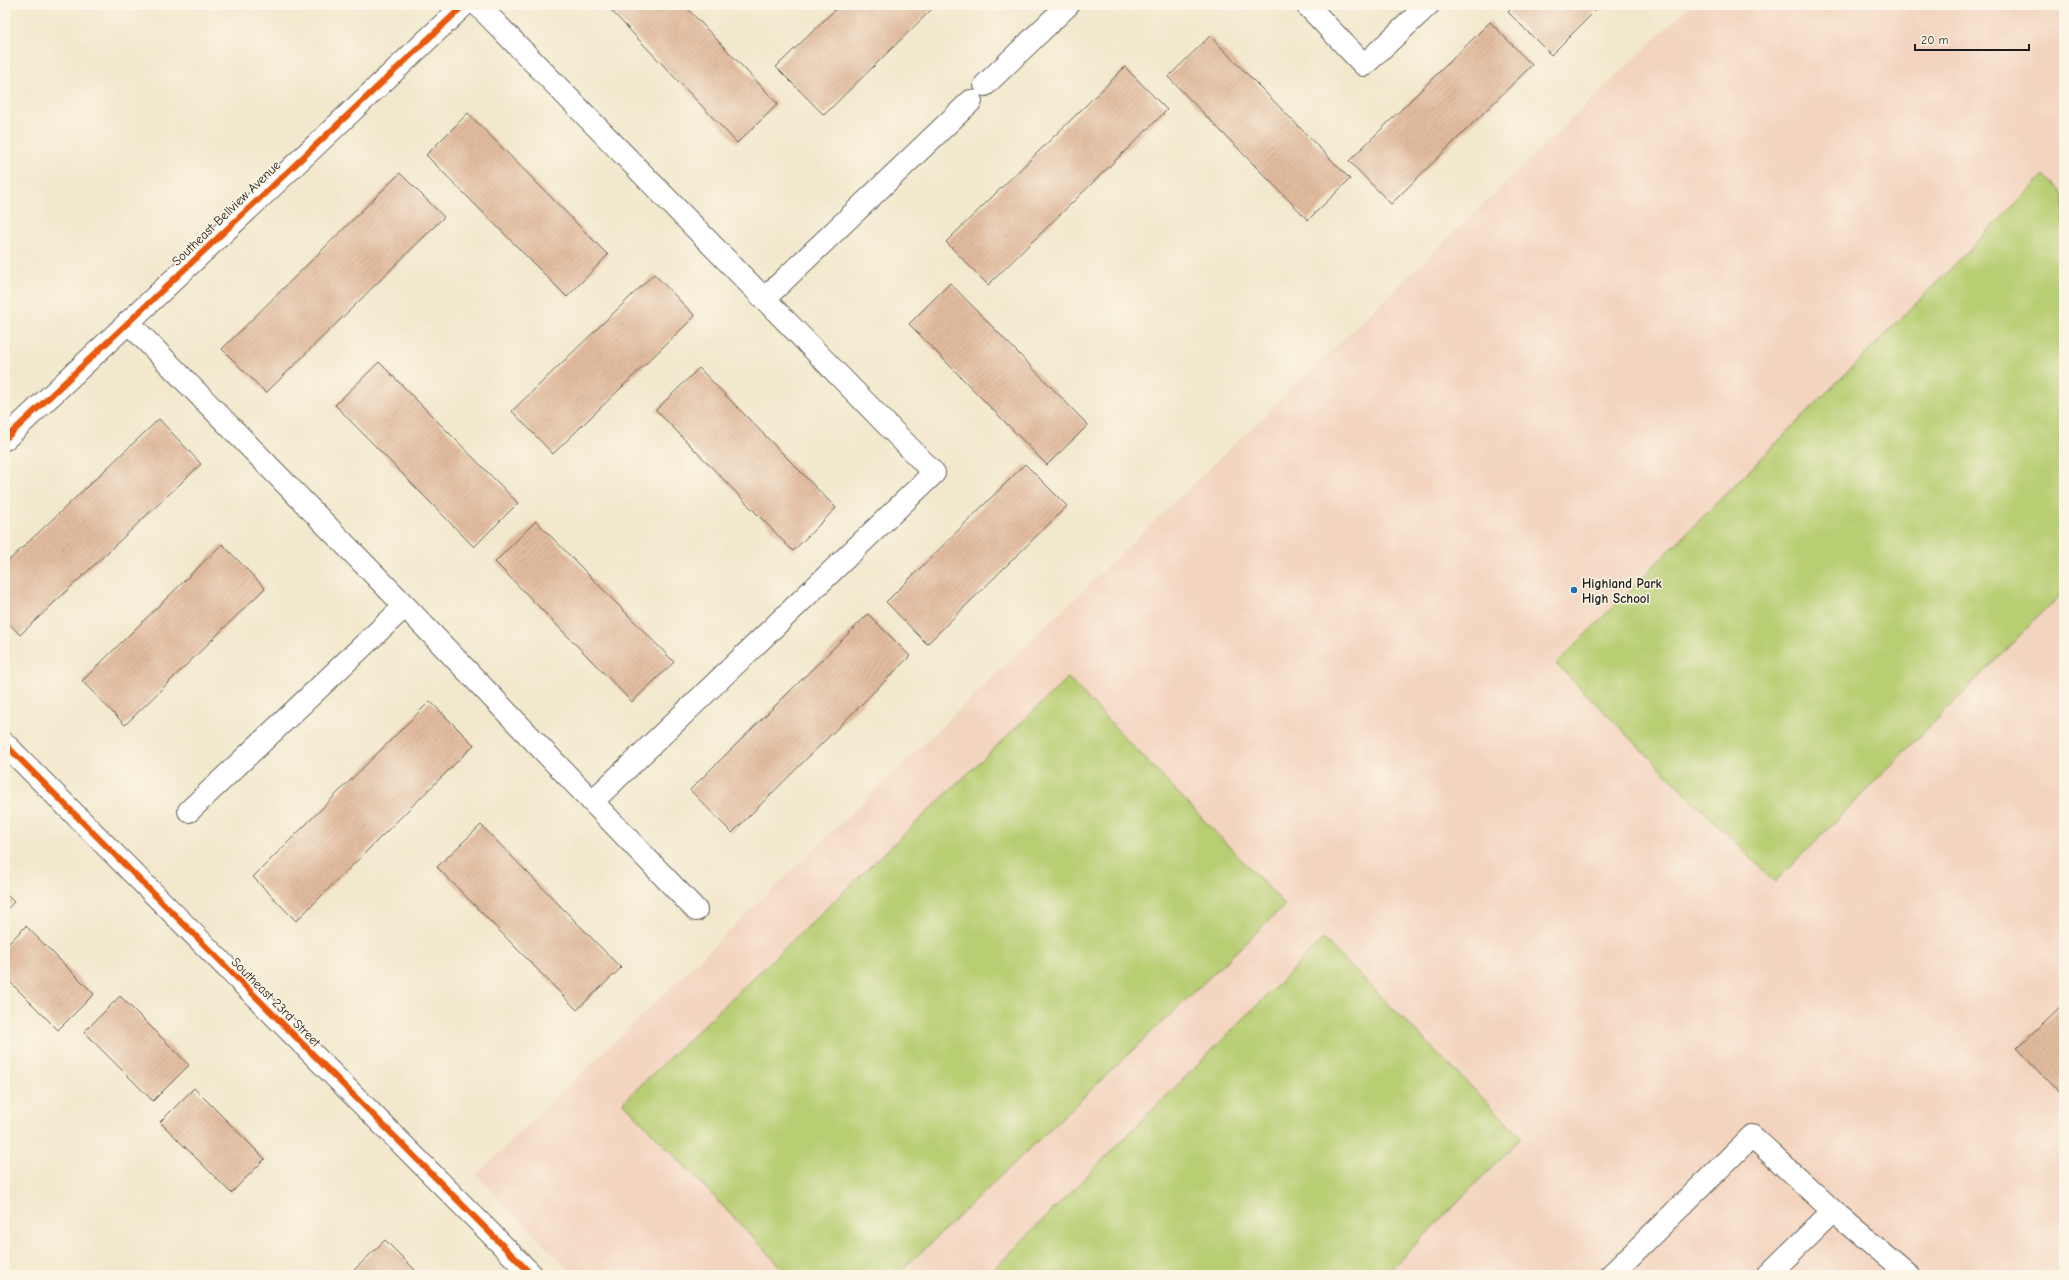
<svg xmlns="http://www.w3.org/2000/svg" width="2069" height="1280" font-family="'Comic Neue',sans-serif">
  <style>
    .built { fill: #f3d4bf }
    .green { fill: #b8ce73; stroke: #6a7548 }
    .building { fill: url(#building-hatch) }
    .lines { fill: none; stroke-linecap: round; stroke-linejoin: round }
    .minor-casing { stroke: #67635a; stroke-width: 24 }
    .minor { stroke: #fff; stroke-width: 22 }
    .cycleway-casing { stroke: #fcf5e5; stroke-width: 8 }
    .cycleway { stroke: #e8590c; stroke-width: 6 }
    .poi-dot { fill: #1f6fb2; stroke: #fcf5e5; stroke-width: 1.5 }
    .labels { text-anchor: middle; dominant-baseline: central; stroke-width: 3; stroke-linejoin: round; paint-order: stroke }
    .street-label { font-size: 13px; fill: #1c1c1c; stroke: #fcf5e5 }
    .poi-label { font-size: 13px; font-weight: bold; fill: #1c1c1c; stroke: #fcf5e5; text-anchor: start }
  </style>
  <defs>
    <pattern id="building-hatch" width="6" height="6" patternUnits="userSpaceOnUse"><rect width="6" height="6" fill="#e2bb9e"/><path d="M-1 1l2-2M0 6l6-6M5 7l2-2" fill="none" stroke="#c1a088"/></pattern>
  </defs>
  <rect width="100%" height="100%" fill="#fcf5e5"/>
  <filter id="ink" filterUnits="userSpaceOnUse"><feTurbulence type="fractalNoise" baseFrequency=".025" numOctaves="2"/><feDisplacementMap in="SourceGraphic" scale="8" xChannelSelector="R" yChannelSelector="G"/><feConvolveMatrix kernelMatrix="1 2 1 2 8 2 1 2 1" color-interpolation-filters="sRGB"/></filter>
  <filter id="wash" filterUnits="userSpaceOnUse"><feTurbulence type="fractalNoise" baseFrequency=".012" numOctaves="4" result="noise"/><feDisplacementMap in="SourceGraphic" scale="16" xChannelSelector="R" yChannelSelector="G"/><feGaussianBlur stdDeviation="0.9" result="paint"/><feColorMatrix in="noise" values="0 0 0 0 0 0 0 0 0 0 0 0 0 0 0 0 0 1.4 0 .05"/><feComposite in="paint" operator="in"/></filter>
  <g filter="url(#wash)">
    <rect width="100%" height="100%" fill="#f2e8cd"/>
    <path class="built" d="M1690,5H2064V1275H574L476,1175Z"/>
    <path class="green" d="M2044,175L2064,195V591L1775,882L1556,664Z
      M1068,678L1285,905L897,1275H789L623,1102Z
      M1323,939L1522,1137L1385,1275H988Z"/>
    <g id="blocks">
      <path class="building" d="M606,5H684L778,104L737,143Z
        M840,5H936L824,115L776,67Z
        M1515,5H1601L1551,55L1508,12Z
        M1490,22L1532,65L1391,204L1349,161Z
        M1210,36L1350,179L1308,220L1168,77Z
        M1125,67L1167,110L988,285L946,242Z
        M468,113L608,255L567,297L426,155Z
        M400,173L444,217L266,393L222,349Z
        M654,274L695,316L553,454L512,411Z
        M950,283L1088,425L1047,465L909,324Z
        M379,362L518,503L474,547L335,405Z
        M699,368L836,508L793,551L656,410Z
        M159,419L201,464L20,635L5,619V564Z
        M1025,464L1067,506L927,644L886,602Z
        M536,521L674,662L632,702L495,562Z
        M222,544L265,588L125,725L82,681Z
        M868,614L910,656L732,833L690,790Z
        M430,701L474,745L296,921L253,877Z
        M481,825L621,968L577,1010L437,867Z
        M5,893L14,902L5,911Z
        M26,926L94,994L58,1030L5,977V947Z
        M120,996L189,1065L153,1101L84,1032Z
        M2064,1003V1097L2017,1048Z
        M194,1088L265,1159L231,1193L160,1122Z
        M385,1240L420,1275H349Z"/>
    </g>
  </g>
  <g filter="url(#ink)">
    <use href="#blocks" fill-opacity="0" stroke="#67635a" stroke-width="1"/>
    <g class="lines">
      <g class="minor-casing">
        <path id="minor" d="M478,5L934,473L593,801
          M1307,5L1364,65L1428,5
          M985,85L1068,5
          M764,299L971,101
          M128,322L405,606L696,910
          M5,439L464,5
          M5,744L532,1275
          M189,811L405,606
          M1611,1275L1752,1136L1833,1211L1908,1275
          M1768,1275L1833,1211"/>
      </g>
      <use href="#minor" class="minor"/>
      <g class="cycleway-casing">
        <path id="cycleway" d="M5,439L464,5
          M5,744L532,1275"/>
      </g>
      <use href="#cycleway" class="cycleway"/>
    </g>
  </g>
  <circle class="poi-dot" cx="1574" cy="590" r="4"/>
  <g class="labels">
    <g class="street-label">
      <text transform="translate(226 213) rotate(-44)">Southeast Bellview Avenue</text>
      <text transform="translate(276 1002) rotate(45)">Southeast 23rd Street</text>
    </g>
    <g class="poi-label">
      <text x="1582" y="583">Highland Park<tspan x="1582" dy="15">High School</tspan></text>
    </g>
  </g>
  <rect width="2069" height="1280" fill="none" stroke="#fcf5e5" stroke-width="20"/>
  <path d="M1915 44v6h114v-6" fill="none" stroke="#1c1c1c" stroke-width="2"/>
  <text x="1921" y="44" font-size="12" fill="#1c1c1c" stroke="#fcf5e5" stroke-width="3" paint-order="stroke">20 m</text>
</svg>
